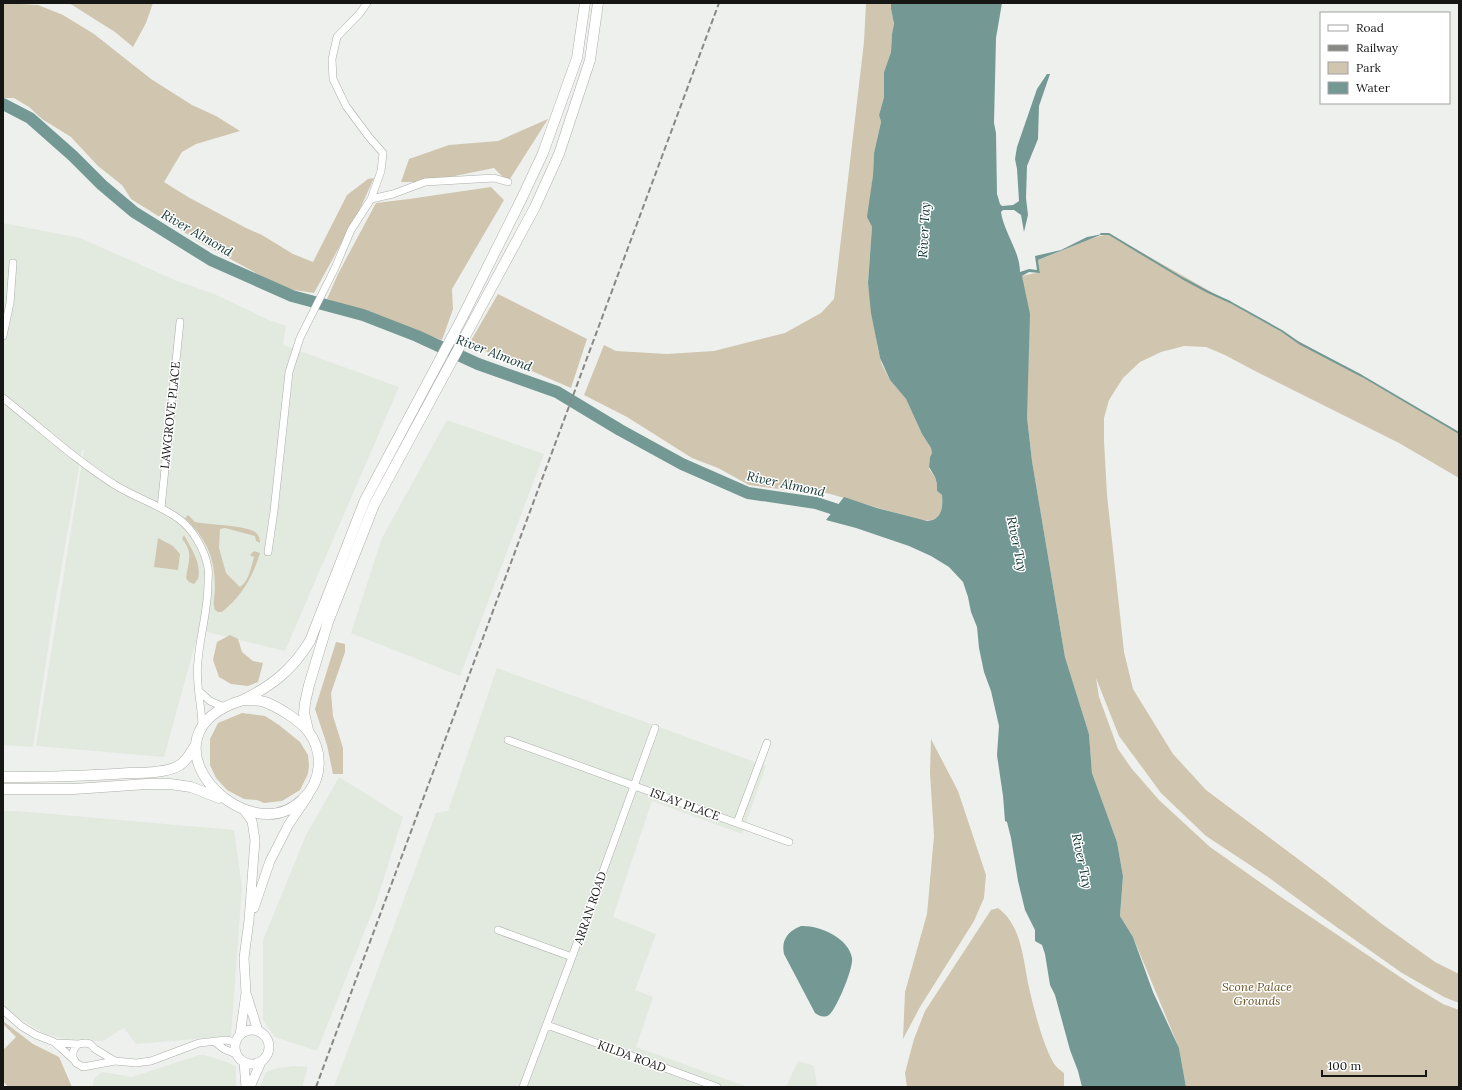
<svg xmlns="http://www.w3.org/2000/svg" width="1462" height="1090" font-family="Lora,serif">
  <style>
    .built { fill: #e2e9df }
    .green { fill: #d0c5ae }
    .water { fill: #749995 }
    .lines { fill: none; stroke-linecap: round; stroke-linejoin: round }
    .stream { stroke: #749995; stroke-width: 2 }
    .river { stroke: #749995; stroke-width: 12 }
    .minor-casing { stroke: #abaeaa; stroke-width: 8 }
    .major-casing { stroke: #abaeaa; stroke-width: 10 }
    .highway-casing { stroke: #abaeaa; stroke-width: 11 }
    .minor { stroke: #fff; stroke-width: 7 }
    .major { stroke: #fff; stroke-width: 9 }
    .highway { stroke: #fff; stroke-width: 10 }
    .rail { stroke: #888987; stroke-width: 2; stroke-dasharray: 6 3; stroke-linecap: butt }
    .labels { text-anchor: middle; dominant-baseline: central; stroke-width: 3; stroke-linejoin: round; paint-order: stroke }
    .street-label { font-size: 12px; fill: #161715; stroke: #fff }
    .park-label { font-size: 12px; font-style: italic; fill: #665121; stroke: #fff }
    .water-label { font-size: 13px; font-style: italic; fill: #0e3431; stroke: #fff }
  </style>
  <rect width="100%" height="100%" fill="#eef0ed"/>
  <path class="built" d="M3,223L80,238L177,281L214,294L269,320L286,326L283,345L399,387L285,651L199,630L164,757L36,746L84,450H82L55,603L33,747L3,745Z
    M447,420L544,454L460,676L351,633L382,538Z
    M497,668L766,766L742,834L652,801L613,917L656,934L635,990L653,997L636,1047L748,1087H334L436,813L448,811Z
    M339,777L403,817L377,900L317,1051L275,1037L263,1020V940L306,835Z
    M3,811H17L234,830L242,887L231,1036L136,1044L124,1028L103,1041L70,1040L45,1034L13,1015L3,1004Z
    M199,1055H204L227,1062L236,1067V1087H92L94,1079L102,1072L132,1077Z
    M798,1061L814,1066L817,1087H786Z
    M294,1066L308,1067L302,1087H260L266,1072L277,1068Z"/>
  <path class="green" d="M3,3L38,5L63,15L94,34L151,79L192,105L216,116L240,131L196,144L182,152L164,182L188,197L246,228L262,235L293,254L313,262L347,195L368,179L374,178L359,211L314,293L287,289L276,284L203,244L131,199L122,185L98,166L71,137L42,119L29,107L14,98H3Z
    M69,3H153L146,23L133,47L115,32Z
    M866,3H891V9L894,25L892,34L891,52L884,72V97L879,115L881,122L874,153L873,175L868,219L872,227L868,283L878,350L882,365L890,380L906,399L922,434L931,448L932,453L930,457L929,469L935,477L937,484V491L942,495C943,512 940,523 920,520L827,493L787,490L749,485L718,468L692,458L627,417L584,395L604,345L616,351L667,354L714,351L785,333L821,313L834,299L864,42Z
    M548,119L508,182L494,168L425,182H401L409,159L449,145L498,141Z
    M491,187L504,200L452,289L453,309L442,340L327,299L338,274L376,203L409,199Z
    M1109,234L1459,432V478L1399,443L1255,371L1225,355L1206,347L1184,346L1161,352L1140,362L1123,378L1109,400L1104,418V441L1107,495L1124,652L1133,689L1173,754L1206,790L1322,877L1382,924L1435,962L1459,974V1003L1444,997L1402,973L1321,916L1268,877L1206,836L1161,793L1119,736L1096,678L1099,697L1118,749L1132,769L1159,800L1210,847L1281,897L1415,987L1443,1004L1459,1010V1087H1186L1179,1048L1133,937L1120,916L1123,876L1117,842L1092,773L1089,734L1065,657L1032,461L1027,417L1022,276L1040,272L1038,260C1061,252 1084,239 1109,234Z
    M498,294L587,339L571,388L469,344Z
    M188,515L195,522C209,525 245,525 255,532C259,535 260,539 260,543L256,541L255,536L225,528L220,529L219,548L226,573L240,587C249,581 251,567 254,557L250,555L254,551L260,553C253,577 241,597 222,612H218L215,610C212,602 215,596 215,588C215,557 207,540 185,518Z
    M184,535C191,548 202,564 198,579L194,584L189,582L186,578C188,563 194,552 182,539Z
    M158,538L173,546L180,554L178,570L154,567Z
    M230,635L238,639L242,652L253,661L263,663L258,682L248,686L231,684L219,677L213,660L217,642Z
    M336,642L345,644V652L331,693L333,716L343,748V774H333L327,745L315,709Z
    M242,713L265,716L279,725L300,742L308,755L309,766L308,774L300,790L282,801L264,803L257,800L244,799L227,790L216,778L210,765V739L218,723Z
    M931,739L958,791L986,875L984,898L974,921L920,1007L903,1039L905,992L927,914L934,836L930,773Z
    M998,908C1021,925 1023,957 1028,983C1033,1006 1042,1042 1053,1062C1055,1066 1060,1070 1064,1073V1087H907L905,1073L914,1039L925,1011L991,910Z
    M3,1021L33,1044L59,1057L72,1087H8L3,1081V1050L16,1037L3,1024Z"/>
  <path class="water" d="M891,3H1002L996,38L994,123L996,133L997,194L1000,204L1002,206L1013,205L1019,201L1017,169L1015,159L1017,147L1037,89L1047,74H1050L1039,106L1038,139L1027,166L1026,198L1028,215L1024,232L1021,215L1014,210H1003L1001,212C1004,233 1020,251 1020,272L1029,269L1037,270L1035,256L1061,250L1087,237L1103,234L1038,260L1040,273L1029,272L1022,276L1030,314L1027,417L1032,461L1065,657L1089,734L1092,773L1117,842L1123,876L1120,916L1133,937L1153,992L1179,1048L1186,1087H1082L1078,1071L1070,1050L1055,995L1050,985L1045,954L1042,945L1035,941V930L1025,910L1018,881L1011,838L1007,822L1005,821L1003,796L997,755L999,726L991,691L984,672L979,648L977,627L971,612L968,597L963,582L949,567L931,556L909,546L856,528L826,520L844,497L877,508L927,521C942,520 943,507 942,495L937,491V484L935,477L929,467L930,457L932,453L931,448L922,434L906,399L890,380L880,358L871,313L868,283L872,227L867,217L873,175L874,153L881,122L879,115L884,97V72L891,52L892,34L894,24L891,9Z
    M801,926C819,925 849,938 852,958C854,967 836,1010 829,1015C824,1018 819,1016 815,1013L784,954C781,940 788,931 801,926Z"/>
  <g class="lines">
    <path class="stream" d="M1101,234H1109L1182,278L1208,292L1230,302L1282,331L1299,343L1362,376L1459,433"/>
    <path class="river" d="M3,104L30,118L73,156L102,185L134,212L211,260L292,296L363,315L417,336L478,364L557,392L620,430L682,464L748,493L816,503L850,514"/>
    <g class="minor-casing">
      <path id="minor" d="M367,3L360,13L337,37L332,59L333,79L346,106L369,137L383,153L381,171L371,199
        M3,336L10,303L13,263
        M3,398C40,427 75,460 115,485C136,498 160,505 179,519C194,530 205,551 208,568C209,573 208,578 208,583C208,610 200,635 198,661C195,683 202,705 202,727
        M161,508L180,322
        M268,552L274,511L289,372L300,338L335,268L351,230L371,199L393,194L425,182L494,178L508,182
        M199,691L210,701L224,707
        M508,740L789,842
        M737,823L767,743
        M498,930L572,957
        M3,1010L21,1026L36,1035L54,1042L61,1048L74,1060
        M547,1025L717,1087
        M215,1042L224,1049L236,1054
        M56,1043L78,1044
        M115,1061L95,1049L90,1044L86,1043L78,1044L74,1049L73,1053V1057L76,1063L83,1067L115,1061L136,1063L151,1061L199,1043L226,1040L236,1042
        M523,1087L572,957L655,728"/>
    </g>
    <g class="major-casing">
      <path id="major" d="M254,908L270,861L289,824L308,796
        M247,996L258,1031
        M235 1047a17 17 0 1 1 34 0a17 17 0 1 1-34 0Z
        M240,1035L246,993L244,958L249,920L255,840L252,821L244,810
        M244,1062L246,1087
        M250,1087L261,1062"/>
    </g>
    <g class="highway-casing">
      <path id="highway" d="M243,700C273,685 292,670 310,641L365,500L461,320L521,200L543,153L577,58L585,3
        M243,700C250,700 258,700 265,702C278,707 299,720 308,731C324,752 322,781 303,799C246,856 131,734 243,700Z
        M308,730L304,713L305,703L309,685L328,622L374,505L535,207L559,154L590,60L598,3
        M3,777C45,777 87,776 129,773C143,773 168,773 180,765C187,760 191,753 195,746
        M3,789H74L147,784H170L191,787L219,798"/>
    </g>
    <use href="#minor" class="minor"/>
    <use href="#major" class="major"/>
    <use href="#highway" class="highway"/>
    <path class="rail" d="M316,1087L719,3"/>
  </g>
  <g class="labels">
    <g class="street-label">
      <text transform="translate(170 415) rotate(-84)">LAWGROVE PLACE</text>
      <text transform="translate(685 804) rotate(20)">ISLAY PLACE</text>
      <text transform="translate(590 908) rotate(-71)">ARRAN ROAD</text>
      <text transform="translate(632 1056) rotate(20)">KILDA ROAD</text>
    </g>
    <g class="park-label">
      <text x="1257" y="986">Scone Palace<tspan x="1257" dy="14">Grounds</tspan></text>
    </g>
    <g class="water-label">
      <text transform="translate(924 230) rotate(-87)">River Tay</text>
      <text transform="translate(197 233) rotate(30)">River Almond</text>
      <text transform="translate(494 353) rotate(21)">River Almond</text>
      <text transform="translate(786 484) rotate(12)">River Almond</text>
      <text transform="translate(1017 544) rotate(78)">River Tay</text>
      <text transform="translate(1082 861) rotate(78)">River Tay</text>
    </g>
  </g>
  <rect width="1462" height="1090" fill="none" stroke="#161715" stroke-width="8"/>
  <rect x="1320" y="12" width="130" height="92" fill="#ffffff" stroke="#a2a2a1"/>
  <rect x="1328" y="25" width="20" height="6" fill="#ffffff" stroke="#a2a2a1"/>
  <text x="1356" y="32" font-size="12" fill="#161715">Road</text>
  <rect x="1328" y="45" width="20" height="6" fill="#888987" stroke="#a2a2a1"/>
  <text x="1356" y="52" font-size="12" fill="#161715">Railway</text>
  <rect x="1328" y="62" width="20" height="12" fill="#d0c5ae" stroke="#a2a2a1"/>
  <text x="1356" y="72" font-size="12" fill="#161715">Park</text>
  <rect x="1328" y="82" width="20" height="12" fill="#749995" stroke="#a2a2a1"/>
  <text x="1356" y="92" font-size="12" fill="#161715">Water</text>
  <path d="M1322 1070v6h104v-6" fill="none" stroke="#161715" stroke-width="2"/>
  <text x="1328" y="1070" font-size="12" fill="#161715" stroke="#ffffff" stroke-width="3" paint-order="stroke">100 m</text>
</svg>
